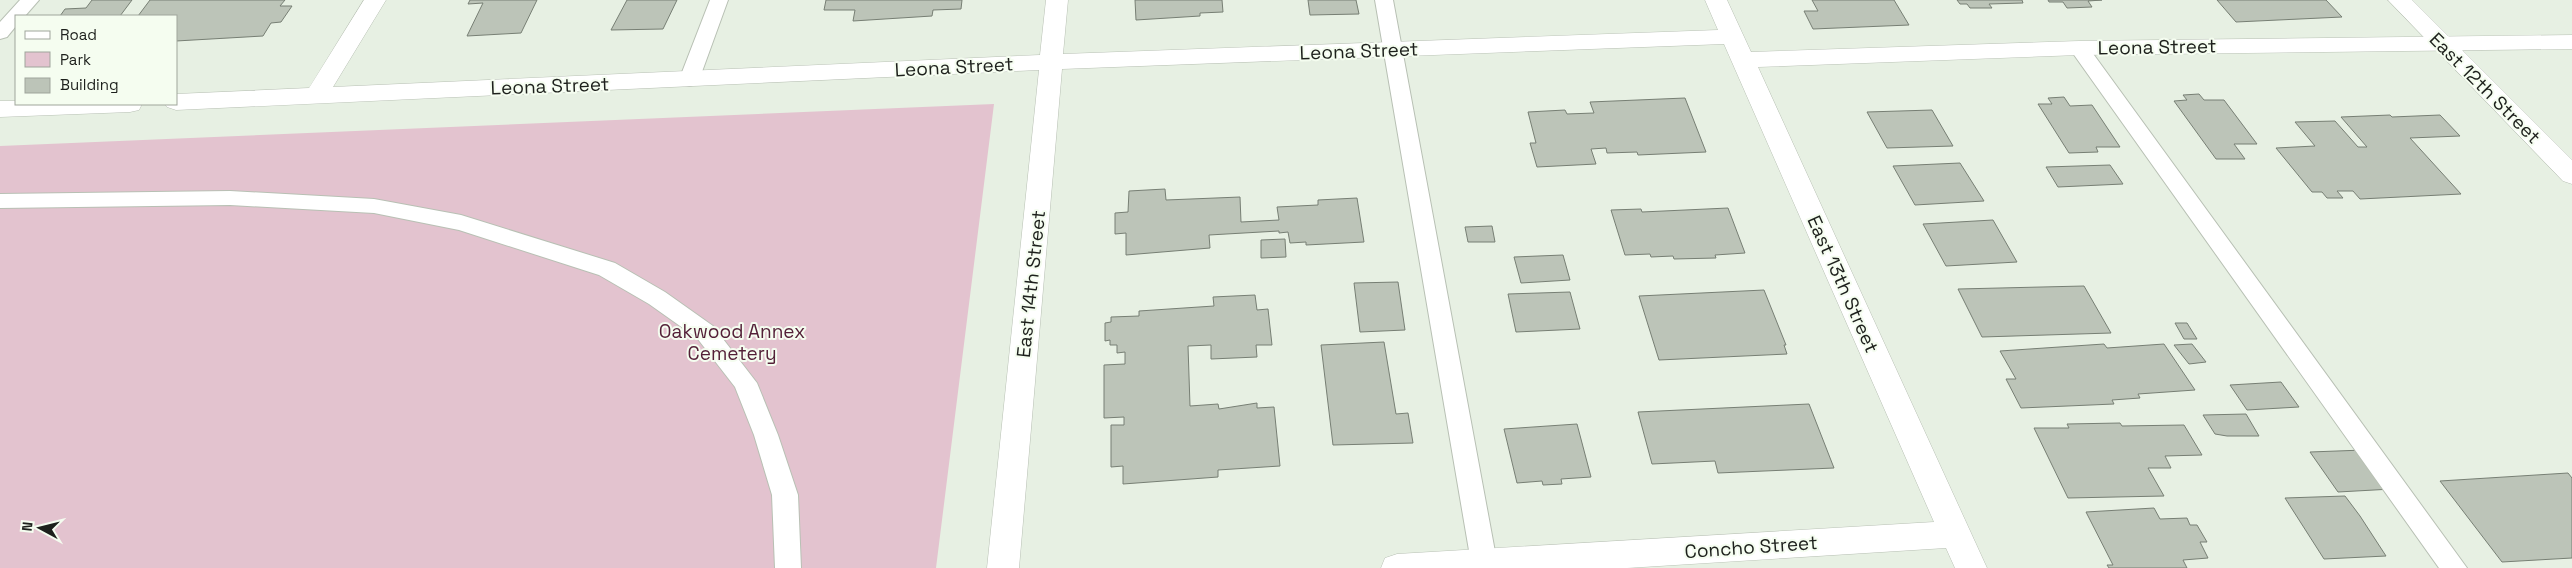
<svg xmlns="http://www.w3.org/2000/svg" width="2572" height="568" font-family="'Space Grotesk',sans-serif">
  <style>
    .green { fill: #e3c3cf }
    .building { fill: #bcc4b8; stroke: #777f74 }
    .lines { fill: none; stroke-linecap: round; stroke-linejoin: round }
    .service-casing { stroke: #b8c0b4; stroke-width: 2 }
    .minor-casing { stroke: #b8c0b4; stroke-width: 1 }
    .tertiary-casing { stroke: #b8c0b4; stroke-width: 1 }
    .service { fill: #fff; fill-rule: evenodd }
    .minor { fill: #fff; fill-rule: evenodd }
    .tertiary { fill: #fff; fill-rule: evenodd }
    .labels { text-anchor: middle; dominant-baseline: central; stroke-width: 4; stroke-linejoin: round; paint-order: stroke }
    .street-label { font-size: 19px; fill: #1d201c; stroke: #f5fdf0 }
    .park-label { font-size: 19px; fill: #531f37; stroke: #f5fdf0 }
  </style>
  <rect width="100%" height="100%" fill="#e7f0e3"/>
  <path class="green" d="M994,104L936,568H0V146Z"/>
  <path class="building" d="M92,0H132L120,16H60L65,9L86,8Z
    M150,0H285L280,6H292L281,22L271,23L263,36L176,41V16H138Z
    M470,0H537L521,33L467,36L483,3L468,4Z
    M627,0H677L663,29L611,30Z
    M826,0H962L961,9L933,10L932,16L853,21L855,10H824Z
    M1135,0H1222L1223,12L1200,13V16L1136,20Z
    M1308,0H1356L1359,14L1310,15Z
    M1812,0H1894L1909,25L1813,29L1804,11H1818Z
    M1957,0H2022L2023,3L1989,4L1992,8H1970L1967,4H1960Z
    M2048,0H2102L2088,1L2092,7L2067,8L2063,2H2049Z
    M2217,0H2326L2342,17L2236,22Z
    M2199,94L2204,100H2224L2257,144H2234L2245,159H2216L2174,101L2187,100L2183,95Z
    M2064,97L2070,106L2092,105L2120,147H2096L2098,152L2069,153L2038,104H2052L2048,98Z
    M1685,98L1706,152L1638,155L1637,152L1607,153L1606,148L1591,149L1596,164L1537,167L1530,143H1536L1528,112L1565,110L1567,114L1594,113L1590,102Z
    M1932,110L1953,146L1887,148L1867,112Z
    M2390,115L2392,117L2440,115L2460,136L2410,138L2461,194L2360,199L2353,191H2337L2343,198H2327L2322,192H2312L2276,148L2315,146L2295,122L2335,121L2358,147H2367L2341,117Z
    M1960,163L1984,201L1915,205L1893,166Z
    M2110,165L2123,184L2058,187L2046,167Z
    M1165,189L1166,200L1240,197L1241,222L1279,220L1277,207L1318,205V200L1357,198L1364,242L1306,245V242L1290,243L1288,232L1279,233V231L1209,235L1210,248L1126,255V233L1115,234V213L1128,212L1129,191Z
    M1728,208L1745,253L1715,255L1716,258L1674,259L1673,256L1651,257L1650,254L1625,255L1611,210L1641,209L1642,212Z
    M1993,220L2017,262L1946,266L1923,224Z
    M1492,226L1495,242H1468L1465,227Z
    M1285,239L1286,257L1261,258V240Z
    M1563,255L1570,280L1521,283L1514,257Z
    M1398,282L1405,330L1360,332L1354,283Z
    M2084,286L2111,333L1982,337L1958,289Z
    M1764,290L1786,345H1784L1787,354L1659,360L1639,296Z
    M1570,292L1580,329L1516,332L1508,294Z
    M1255,295L1257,310L1268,309L1272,345H1256L1257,357L1211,359V345L1188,346L1190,406L1218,404L1219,409L1257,403V408L1274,407L1280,466L1218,470V477L1123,484V466L1111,467V425H1124V417L1104,418V365L1125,364V352L1117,353V345H1110V340L1105,341V323L1111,322V317L1139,316V311L1214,306L1213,297Z
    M2175,323H2187L2197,339H2184Z
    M1384,342L1396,414L1408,413L1413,443L1333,445L1321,345Z
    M2104,344L2107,348L2164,344L2195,390L2138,394L2140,398L2112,400L2114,404L2021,408L2006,379H2016L2000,351Z
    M2192,344L2206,362L2189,364L2174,345Z
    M2281,382L2299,407L2247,410L2230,385Z
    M1809,404L1834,468L1718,473L1715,461L1652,464L1638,412Z
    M2246,414L2259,436H2227L2215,434L2203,415Z
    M2120,423L2122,426L2184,425L2202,455L2165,456L2171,468H2148L2164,496L2068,498L2034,428H2069L2067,424Z
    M1577,424L1591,477L1561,479L1562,484L1543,485L1542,481L1517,483L1504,429Z
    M2364,450L2392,489L2338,492L2310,452Z
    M2568,473L2572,478V558L2502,562L2440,481Z
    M2345,496L2360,516L2386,556L2324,559L2285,498Z
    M2154,508L2160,519L2187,518L2190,525H2197L2207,542H2200L2208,558L2183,560L2187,568H2109L2107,565H2113L2086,512Z"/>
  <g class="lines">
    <g class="service-casing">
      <path id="service" d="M20,0H39L25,16H16V26L7,37L0,39V22Z
        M710,0H728L699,80L696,84L689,86L682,84L679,80Z
        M1375,0H1393L1498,568H1472Z
        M2079,42L2086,44L2467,568H2439L2072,52L2070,48L2072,44Z
        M230,191L374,199L461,215L615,263L665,292L713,326L757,383L778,435L798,495L801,568H775L772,495L754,435L735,387L697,338L649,304L599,275L459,230L374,213L230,205L0,208V194Z"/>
    </g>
    <g class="minor-casing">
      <path id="minor" d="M364,0H386L333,87L1040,55L1046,0H1068L1063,54L1718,30L1705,0H1727L1751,52L2079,41L2572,35V49L2079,55L1758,67L1987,568H1955L1946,548L1627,568H1381L1385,558L1397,554L1934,522L1724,44L1062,69L1019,568H987L1039,70L176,110L167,107L165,104H176V94L309,88Z
        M0,101H16V104H142L139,110L130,112L0,117Z"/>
    </g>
    <g class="tertiary-casing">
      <path id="tertiary" d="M2388,0H2412L2572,160V184L2563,181Z"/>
    </g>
    <use href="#service" class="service"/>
    <use href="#minor" class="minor"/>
    <use href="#tertiary" class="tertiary"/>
  </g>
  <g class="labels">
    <g class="street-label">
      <text transform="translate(2157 47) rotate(-1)">Leona Street</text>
      <text transform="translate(1359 51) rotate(-2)">Leona Street</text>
      <text transform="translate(954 67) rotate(-3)">Leona Street</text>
      <text transform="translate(550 86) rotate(-2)">Leona Street</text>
      <text transform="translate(2485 88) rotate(45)">East 12th Street</text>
      <text transform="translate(1031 284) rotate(-84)">East 14th Street</text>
      <text transform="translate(1843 284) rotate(66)">East 13th Street</text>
      <text transform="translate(1751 547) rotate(-4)">Concho Street</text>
    </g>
    <g class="park-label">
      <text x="732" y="331">Oakwood Annex<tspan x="732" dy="22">Cemetery</tspan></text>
    </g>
  </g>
  <rect x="15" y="15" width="162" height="90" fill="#f5fdf0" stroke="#9fa59b"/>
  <rect x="25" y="31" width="25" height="8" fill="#ffffff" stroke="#9fa59b"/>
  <text x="60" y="40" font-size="15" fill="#1d201c">Road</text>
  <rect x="25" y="52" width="25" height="15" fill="#e3c3cf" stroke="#9fa59b"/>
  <text x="60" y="65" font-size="15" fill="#1d201c">Park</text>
  <rect x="25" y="78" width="25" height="15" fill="#bcc4b8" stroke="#9fa59b"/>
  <text x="60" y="90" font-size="15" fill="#1d201c">Building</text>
  <g transform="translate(40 528) rotate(277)" stroke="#f5fdf0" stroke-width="4" paint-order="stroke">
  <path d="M0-4L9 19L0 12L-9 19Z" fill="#1d201c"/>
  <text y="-8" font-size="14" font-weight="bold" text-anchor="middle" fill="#1d201c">N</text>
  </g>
</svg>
